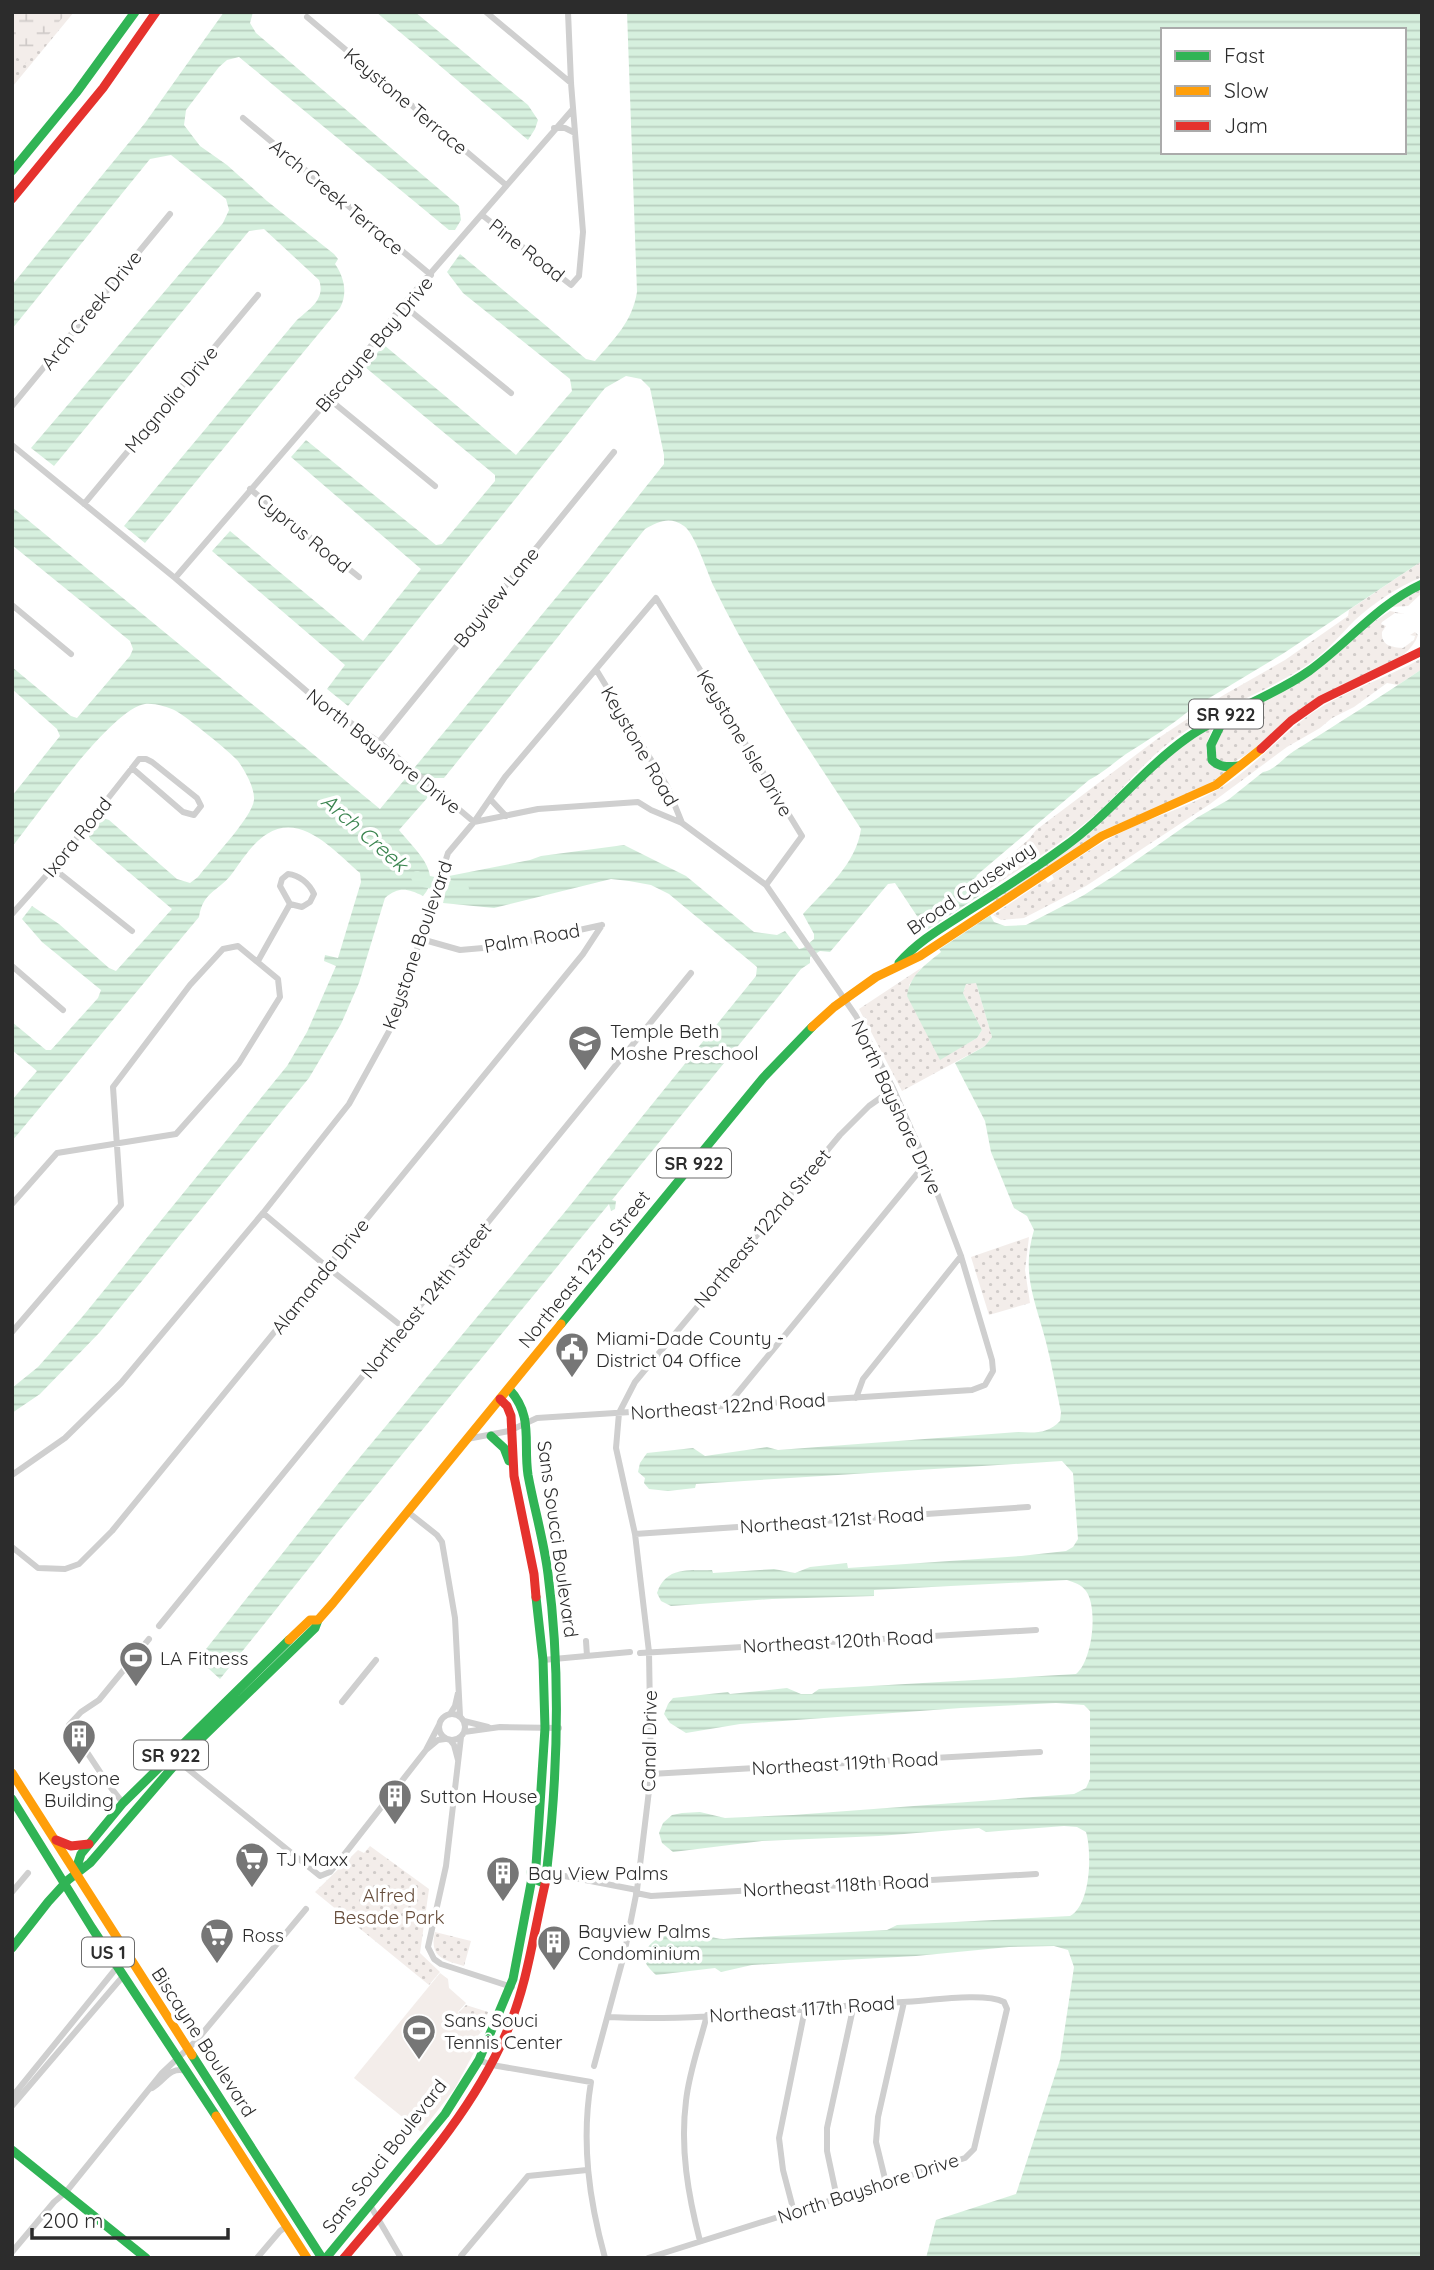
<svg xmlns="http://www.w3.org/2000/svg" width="1434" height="2270" font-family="Quicksand,sans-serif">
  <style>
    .grass { fill: url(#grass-dots) }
    .wetland { fill: url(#wetland-marsh) }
    .pitch { fill: #f3edea }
    .water { fill: url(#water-rules); fill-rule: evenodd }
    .pier { fill: #fff }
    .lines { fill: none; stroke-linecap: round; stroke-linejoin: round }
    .river { stroke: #d6f0de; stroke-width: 12 }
    .street { stroke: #cfcfcf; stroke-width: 6 }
    .fast { stroke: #30b455; stroke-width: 9 }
    .slow { stroke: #ff9f0a; stroke-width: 9 }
    .jam { stroke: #e5322d; stroke-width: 9 }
    .labels { text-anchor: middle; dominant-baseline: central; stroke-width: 7; stroke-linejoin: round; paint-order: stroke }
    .shield { fill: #fff; stroke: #6b6b6b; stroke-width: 2 }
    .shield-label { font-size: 18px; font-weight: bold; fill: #2c2c2c }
    .street-label { font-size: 19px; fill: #2c2c2c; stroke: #fff }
    .poi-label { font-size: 19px; fill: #2c2c2c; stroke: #fff; text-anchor: start }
    .park-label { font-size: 19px; fill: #664d3b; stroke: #fff }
    .water-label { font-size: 21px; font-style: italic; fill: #3b8550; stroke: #fff }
  </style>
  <defs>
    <pattern id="grass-dots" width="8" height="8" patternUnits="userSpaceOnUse" patternTransform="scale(1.75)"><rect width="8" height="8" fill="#f3edea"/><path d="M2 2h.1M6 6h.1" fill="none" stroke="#d0cbc9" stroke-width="1.8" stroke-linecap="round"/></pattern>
    <pattern id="wetland-marsh" width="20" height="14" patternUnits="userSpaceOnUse" patternTransform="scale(1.75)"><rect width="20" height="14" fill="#f3edea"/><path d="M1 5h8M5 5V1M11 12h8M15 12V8" fill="none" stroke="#d0cbc9"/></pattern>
    <pattern id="water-rules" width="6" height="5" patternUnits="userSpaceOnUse" patternTransform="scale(1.75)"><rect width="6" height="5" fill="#d6f0de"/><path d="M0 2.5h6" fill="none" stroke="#b8cebf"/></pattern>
  </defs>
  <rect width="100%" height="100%" fill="#fff"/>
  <path class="grass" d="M12,12H74L13,86L12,85Z
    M1422,561V577C1396,588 1375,602 1355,620C1341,634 1329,649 1313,661C1271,691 1220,706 1178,736C1144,760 1120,794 1089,820C1055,849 1015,871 979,896L973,887L1029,839L1036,830L1157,739L1222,696L1285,660L1348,616L1349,610Z
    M1422,588V593L1408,606L1391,607V603Z
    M1390,611L1405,614L1395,613L1382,622L1381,624L1386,626L1382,632C1381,646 1392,647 1403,648L1414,640L1415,636L1410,635L1415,632L1418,635C1408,665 1357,675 1333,690C1320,698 1309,708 1298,717C1276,734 1254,750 1231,764L1217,761L1212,744L1223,724Z
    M1422,658V669L1398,685L1387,683L1354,707L1332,718L1320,728L1287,747L1210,804L1086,886L1024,918L1001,920L993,915L1045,880L1048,883L1054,879L1052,875C1074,861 1096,845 1120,833C1152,817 1186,808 1217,790C1254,769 1278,736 1312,713C1346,690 1387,678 1422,658Z
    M1214,725L1207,742L1206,751L1229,771L1202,788L1102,831L994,902L992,900L1189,741Z
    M921,968L909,985L940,1059L977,1038L982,1030L963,993L966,984L976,983L992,1037L985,1046L902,1091L859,1009Z
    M1029,1237L1025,1270L1030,1303L989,1315L971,1257Z
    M370,1846L429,1889L420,1953L440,1972L429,1985L315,1892L358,1850L364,1853Z
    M435,1932L471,1941L464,1966C443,1960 429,1957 435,1932Z
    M466,2005L488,2012L482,2032L459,2012Z"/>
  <path class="wetland" d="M12,12H67L25,64L12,53Z"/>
  <path class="pitch" d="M440,1973L448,1979L449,1988L466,2003L458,2012L481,2032L475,2039L479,2043L455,2088L421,2132L354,2078Z"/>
  <path class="water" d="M224,12H253L250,23L256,33L459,206L461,220L455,230H449L239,57L227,60L219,67L186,110L184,125L200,146L227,165L267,201L334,254L338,259L335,264C344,277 348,293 340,308L145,543L124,526L296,321C309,309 326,300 319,280L264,229L249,231L54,466L31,448L223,223L229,210L226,199L171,155L150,159L12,329V285L145,123Z
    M376,12H415L528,105L538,120L535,129L528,140Z
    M627,12H1422V561L1284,653L1191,709C1171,726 1148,740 1126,754C1113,763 1103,773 1089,780L977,875L973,885L994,922L1005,926L1026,925L1084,895L1115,875L1198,817L1228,800L1263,772C1275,770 1283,758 1294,751C1337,724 1379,698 1422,669V2258H926L936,2220L1016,2194L1060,2060L1074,1967L1068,1950L1054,1946L1009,1947L916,1956L752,1965L721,1972L715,1968L656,1975C649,1968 642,1963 646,1952C654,1928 697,1933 716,1938C723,1940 732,1938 739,1938L887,1930L897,1925L1070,1916C1091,1905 1092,1852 1086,1832L1077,1827L1064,1826L986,1832L979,1828L879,1836L762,1841L673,1852L662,1843L659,1833L663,1823L672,1815L682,1813L700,1812L725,1818L793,1815L1074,1794L1086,1788L1090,1779V1711L1084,1705L1056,1703L961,1708L740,1724L686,1733L670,1723L664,1714L668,1704L673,1698L728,1692L730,1694L787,1688L801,1694H812L819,1689L1076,1674C1093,1660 1098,1607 1086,1591C1081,1584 1075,1583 1067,1580L874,1590V1596L772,1599L671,1606L661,1601L657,1593C666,1566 688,1571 712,1570L713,1573L774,1569L795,1573L810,1567L847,1563L848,1568L1021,1556L1066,1551L1073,1547L1078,1539L1073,1473L1062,1461L696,1484L695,1488L668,1491L649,1489L644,1483L645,1478L638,1472L640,1463L647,1453L693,1448L705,1456L767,1447L778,1450L1018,1432C1034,1433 1048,1434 1060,1421L1061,1412C1056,1389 1052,1365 1046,1342C1035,1299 1021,1275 1034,1230L1027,1216L1014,1208L991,1152L985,1121L955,1063L985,1046L992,1037L976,983L966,984L963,993L982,1030L977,1038L940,1060L907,996C910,975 925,965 941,952L895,883L888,884L830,952L820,951L810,957V963L801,969L612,1200L616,1201L615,1209L611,1211L609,1204L338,1532L220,1679L198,1659L345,1475L564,1213L756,976L757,967L669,894L651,885L629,881L611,879L494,908L443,903L449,876L530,860L541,856L624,845L686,876L754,932L777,935L785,931L799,949L803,948L814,939V934L803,914C826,889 856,864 861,829C810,750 755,672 714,587C707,572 695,534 684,526C670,516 659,521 645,529L444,778H435L422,792L429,796L399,830C414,849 444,873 423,896C408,889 399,886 385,898L359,983L341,1024L309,1078L100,1332L40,1394L12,1413V1388L38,1367L83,1316L287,1066L307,1032L336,966L324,961L325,955L338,958L361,882L360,873C335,852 302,812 267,834C252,843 241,862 231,875C217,892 203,892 199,917L12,1141V1100L37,1071L12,1050V1022L46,1050H51L98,998L101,990L42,942L22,919L32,906L59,924L109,968L116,971L172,909L90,839L88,833L102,818L109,820L177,879L190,883L198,877C210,861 252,818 254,800C255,788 245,771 238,761C230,752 187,717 176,711C168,707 154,703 145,704C111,709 36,817 12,847V796L60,736L57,729L12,689V667L71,716L77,718L130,656L133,649L130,641L12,545V507L380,809L589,558L664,464V455L650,388L641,379L626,376L605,388L348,706L327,689L345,665L212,551L230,531L363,641L421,569L291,457L306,440L436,545L442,544L495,481V475L365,367L384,345L516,455L572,391L570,379L463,293L447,272L460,254L586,359L595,361C615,338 632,322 637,292ZM1163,30H1404V152H1163Z"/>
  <path class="pier" d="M982,894L994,913L934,953L936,952L924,932Z"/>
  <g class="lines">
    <path class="river" d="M417,877L419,880L463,889"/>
    <path class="street" d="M486,12L571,83
      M307,17L506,185
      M243,118L431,275
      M554,128H565L575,133
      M482,215L571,285L579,276L583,232L571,83L568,12
      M403,305L511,393
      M329,399L435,486
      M12,406L170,214
      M12,445L175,578L317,700L379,742L474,822L538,809L638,802L651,810L682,823L766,885L856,1016L892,1086L923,1156L961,1256L992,1360L993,1371L985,1385L972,1390L537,1418L509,1431L467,1439
      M250,489L359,577
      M84,504L258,295
      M175,578L329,399L403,305L573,109
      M12,605L71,654
      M597,671L667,786L682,823
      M379,742L614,452
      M490,799L506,816
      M53,868L132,931
      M12,914L53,868L132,768L139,759H146L152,762L197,798L201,806L194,815L183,812L132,768
      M421,939L460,950L506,946L602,925
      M258,961L290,904L302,907L310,902L314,894C309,883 299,875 288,874L282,879L280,886L290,904
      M12,966L63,1010
      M12,1204L57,1153L176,1134L239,1063L280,997L278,979L238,946L223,949L190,985L113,1087L121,1205L12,1332
      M263,1213L327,1267L404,1328
      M856,1398L863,1379L961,1256
      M727,1406L926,1163
      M12,1475L65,1438L121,1383L263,1213L349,1104L393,1024L448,853L474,822L505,777L656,598L802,836L766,885
      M408,1512L437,1535L442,1542L455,1618L460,1716
      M635,1534L1028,1507
      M12,1547L38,1568L65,1569L79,1564L112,1531L583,954L602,925
      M159,1626L691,973
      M586,1641L587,1656
      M640,1653L1036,1630
      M543,1660L630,1652
      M342,1702L376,1660
      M439 1727a13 13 0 1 1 26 0a13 13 0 1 1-26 0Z
      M450,1714L455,1706L458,1693
      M464,1721L488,1727
      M464,1732L500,1727L559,1728
      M461,1737L446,1866L428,1947L434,1959L441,1964L512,1987
      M450,1740L454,1745L458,1760
      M426,1750L438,1740L445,1739
      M178,1761L320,1876L330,1872L347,1851L426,1750L439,1725
      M651,1774L1040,1752
      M123,1803L108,1784L69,1725L81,1712L99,1700L149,1639
      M549,1873L637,1890
      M12,1892L28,1873
      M636,1893L651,1896L1036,1874
      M608,2017C706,2022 805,2007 903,2002C928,2001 984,1992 1004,2002L1007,2009L974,2149L965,2158L648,2258
      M479,2060L492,2065L591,2082C581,2142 589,2200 605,2258
      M594,2066L624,1955L637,1890L651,1774L649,1652L635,1534L616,1448L619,1413L635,1382L840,1135L869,1106L893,1089
      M152,2088C165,2081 169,2066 186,2071
      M12,2097L118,1966
      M12,2106L124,1975
      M886,2183L876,2142L878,2117L904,2002
      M837,2198L827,2151V2128L854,2004
      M370,2205L401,2258
      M794,2212L783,2170L779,2138L805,2009
      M700,2241C688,2195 680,2148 686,2101C689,2072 700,2043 707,2015
      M12,2252L54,2202L66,2192L162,2073L196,2041L306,1909
      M257,2258L280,2231L287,2226
      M462,2258L461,2256L528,2176L587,2170"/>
    <path class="fast" d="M12,171L76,93L135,12
      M1224,718L1211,745L1212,760C1220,768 1228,767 1239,766
      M899,963C919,940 945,926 971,909C1003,889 1034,869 1064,847C1109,815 1142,770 1187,738C1225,711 1271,698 1309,671C1348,643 1377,605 1422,584
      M561,1324L763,1078L812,1027
      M509,1389C534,1416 523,1442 528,1475C534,1508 544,1541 548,1574C561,1672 558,1770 547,1868L549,1873L546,1880L541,1882L532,1878
      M491,1436L504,1448L509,1461
      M12,1799L92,1928L216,2116
      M75,1872L81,1854L123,1803L289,1640
      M12,1948L48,1902L68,1880L90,1863L178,1761L315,1628L318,1620
      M192,2055L322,2258
      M12,2150L146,2258
      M326,2258L445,2114L479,2060L513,1979L532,1878L531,1872L536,1866L545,1728L543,1660L536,1597"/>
    <path class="slow" d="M812,1027L834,1007L876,977L920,956L1102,836L1216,785L1261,749
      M289,1640L310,1620H318L333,1603L561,1324
      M12,1773L192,2055
      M216,2116L307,2258"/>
    <path class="jam" d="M12,199L103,88L156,12
      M1261,749L1291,721L1321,700L1422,651
      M500,1399L507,1406L511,1416L514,1476L534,1574L536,1597
      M56,1840L71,1846L89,1844
      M344,2258C404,2186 471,2117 508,2029C528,1982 534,1930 546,1880"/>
  </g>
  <defs>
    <g id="school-pin" transform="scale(1.75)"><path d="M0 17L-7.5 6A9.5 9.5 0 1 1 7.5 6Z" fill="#767676" stroke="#fff"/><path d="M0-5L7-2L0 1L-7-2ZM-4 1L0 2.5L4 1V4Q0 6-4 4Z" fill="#fff"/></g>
    <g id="civic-pin" transform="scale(1.75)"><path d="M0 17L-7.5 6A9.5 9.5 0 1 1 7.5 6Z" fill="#767676" stroke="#fff"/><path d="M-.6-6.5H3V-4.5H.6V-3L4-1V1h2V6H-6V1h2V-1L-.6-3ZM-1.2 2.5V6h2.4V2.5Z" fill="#fff"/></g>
    <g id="stadium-pin" transform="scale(1.75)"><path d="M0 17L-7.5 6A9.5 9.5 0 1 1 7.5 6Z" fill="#767676" stroke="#fff"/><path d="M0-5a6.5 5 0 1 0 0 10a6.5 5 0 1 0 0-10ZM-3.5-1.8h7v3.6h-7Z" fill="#fff"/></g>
    <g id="building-pin" transform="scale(1.75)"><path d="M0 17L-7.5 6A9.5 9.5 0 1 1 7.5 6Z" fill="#767676" stroke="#fff"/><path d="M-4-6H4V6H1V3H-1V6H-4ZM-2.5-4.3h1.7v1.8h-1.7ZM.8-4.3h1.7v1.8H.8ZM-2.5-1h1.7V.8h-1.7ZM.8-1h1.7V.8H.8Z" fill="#fff"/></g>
    <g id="supermarket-pin" transform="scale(1.75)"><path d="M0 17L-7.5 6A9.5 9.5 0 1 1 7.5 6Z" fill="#767676" stroke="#fff"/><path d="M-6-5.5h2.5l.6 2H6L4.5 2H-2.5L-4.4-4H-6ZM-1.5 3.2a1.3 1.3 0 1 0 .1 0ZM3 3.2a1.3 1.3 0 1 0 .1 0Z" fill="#fff"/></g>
  </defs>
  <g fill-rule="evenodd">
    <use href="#school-pin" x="585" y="1042"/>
    <use href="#civic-pin" x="572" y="1349"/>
    <use href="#stadium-pin" x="136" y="1658"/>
    <use href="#building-pin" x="79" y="1736"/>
    <use href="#building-pin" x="395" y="1796"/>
    <use href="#supermarket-pin" x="252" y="1859"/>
    <use href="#building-pin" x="503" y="1873"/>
    <use href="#supermarket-pin" x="217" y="1935"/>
    <use href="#building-pin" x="554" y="1942"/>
    <use href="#stadium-pin" x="419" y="2031"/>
  </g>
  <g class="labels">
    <g class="shield">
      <rect x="1189" y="699.5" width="74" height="29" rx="5"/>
      <rect x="657" y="1148.5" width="74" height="29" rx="5"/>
      <rect x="134" y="1740.5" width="74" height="29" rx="5"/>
      <rect x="82" y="1937.5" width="52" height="29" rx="5"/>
    </g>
    <g class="shield-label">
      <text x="1226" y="714">SR 922</text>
      <text x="694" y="1163">SR 922</text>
      <text x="171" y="1755">SR 922</text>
      <text x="108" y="1952">US 1</text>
    </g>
    <g class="street-label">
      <text transform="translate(406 101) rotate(40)">Keystone Terrace</text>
      <text transform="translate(337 197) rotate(40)">Arch Creek Terrace</text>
      <text transform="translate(527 250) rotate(38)">Pine Road</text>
      <text transform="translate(91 310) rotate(-51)">Arch Creek Drive</text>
      <text transform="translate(374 344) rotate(-50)">Biscayne Bay Drive</text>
      <text transform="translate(171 399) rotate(-50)">Magnolia Drive</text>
      <text transform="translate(304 533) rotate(39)">Cyprus Road</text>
      <text transform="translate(496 597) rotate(-51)">Bayview Lane</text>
      <text transform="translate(745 743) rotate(59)">Keystone Isle Drive</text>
      <text transform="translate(640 746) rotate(60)">Keystone Road</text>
      <text transform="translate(384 751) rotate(38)">North Bayshore Drive</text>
      <text transform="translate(77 837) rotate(-51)">Ixora Road</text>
      <text transform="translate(971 888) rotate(-34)">Broad Causeway</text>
      <text transform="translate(532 938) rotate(-10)">Palm Road</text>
      <text transform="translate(417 945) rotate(-71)">Keystone Boulevard</text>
      <text transform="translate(897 1107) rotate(65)">North Bayshore Drive</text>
      <text transform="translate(762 1228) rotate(-50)">Northeast 122nd Street</text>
      <text transform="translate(584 1269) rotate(-51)">Northeast 123rd Street</text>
      <text transform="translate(320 1276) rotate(-51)">Alamanda Drive</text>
      <text transform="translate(426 1300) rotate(-51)">Northeast 124th Street</text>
      <text transform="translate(728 1406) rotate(-4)">Northeast 122nd Road</text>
      <text transform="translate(832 1520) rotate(-4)">Northeast 121st Road</text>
      <text transform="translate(558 1539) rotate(82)">Sans Soucci Boulevard</text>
      <text transform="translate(838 1641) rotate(-3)">Northeast 120th Road</text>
      <text transform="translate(649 1741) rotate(-89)">Canal Drive</text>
      <text transform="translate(845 1763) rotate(-3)">Northeast 119th Road</text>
      <text transform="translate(836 1885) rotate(-3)">Northeast 118th Road</text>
      <text transform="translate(802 2009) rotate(-4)">Northeast 117th Road</text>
      <text transform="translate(204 2042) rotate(57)">Biscayne Boulevard</text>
      <text transform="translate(384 2156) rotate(-52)">Sans Souci Boulevard</text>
      <text transform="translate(868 2188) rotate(-18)">North Bayshore Drive</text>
    </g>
    <g class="poi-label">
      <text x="610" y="1031">Temple Beth<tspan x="610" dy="22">Moshe Preschool</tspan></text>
      <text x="596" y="1338">Miami-Dade County -<tspan x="596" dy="22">District 04 Office</tspan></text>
      <text x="160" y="1658">LA Fitness</text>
      <text x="79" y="1778" text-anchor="middle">Keystone<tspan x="79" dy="22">Building</tspan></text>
      <text x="420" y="1796">Sutton House</text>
      <text x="276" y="1859">TJ Maxx</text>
      <text x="528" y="1873">Bay View Palms</text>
      <text x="578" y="1931">Bayview Palms<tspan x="578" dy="22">Condominium</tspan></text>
      <text x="242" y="1935">Ross</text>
      <text x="444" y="2020">Sans Souci<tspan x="444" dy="22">Tennis Center</tspan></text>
    </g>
    <g class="park-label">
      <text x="389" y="1895">Alfred<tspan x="389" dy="22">Besade Park</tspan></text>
    </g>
    <g class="water-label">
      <text transform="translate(365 832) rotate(41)">Arch Creek</text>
    </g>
  </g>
  <rect width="1434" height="2270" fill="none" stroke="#2c2c2c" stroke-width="28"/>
  <rect x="1161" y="28" width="245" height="126" fill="#ffffff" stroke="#ababab" stroke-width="2"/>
  <rect x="1175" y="51" width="35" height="10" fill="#30b455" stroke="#ababab" stroke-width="2"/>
  <text x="1224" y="63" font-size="21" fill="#2c2c2c">Fast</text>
  <rect x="1175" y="86" width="35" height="10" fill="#ff9f0a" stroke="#ababab" stroke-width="2"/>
  <text x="1224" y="98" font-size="21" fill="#2c2c2c">Slow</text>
  <rect x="1175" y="121" width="35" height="10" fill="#e5322d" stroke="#ababab" stroke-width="2"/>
  <text x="1224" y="133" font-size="21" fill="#2c2c2c">Jam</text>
  <path d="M32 2228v10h196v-10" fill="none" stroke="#2c2c2c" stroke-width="3.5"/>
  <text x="42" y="2228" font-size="21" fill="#2c2c2c" stroke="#ffffff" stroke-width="5" paint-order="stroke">200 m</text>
</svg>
